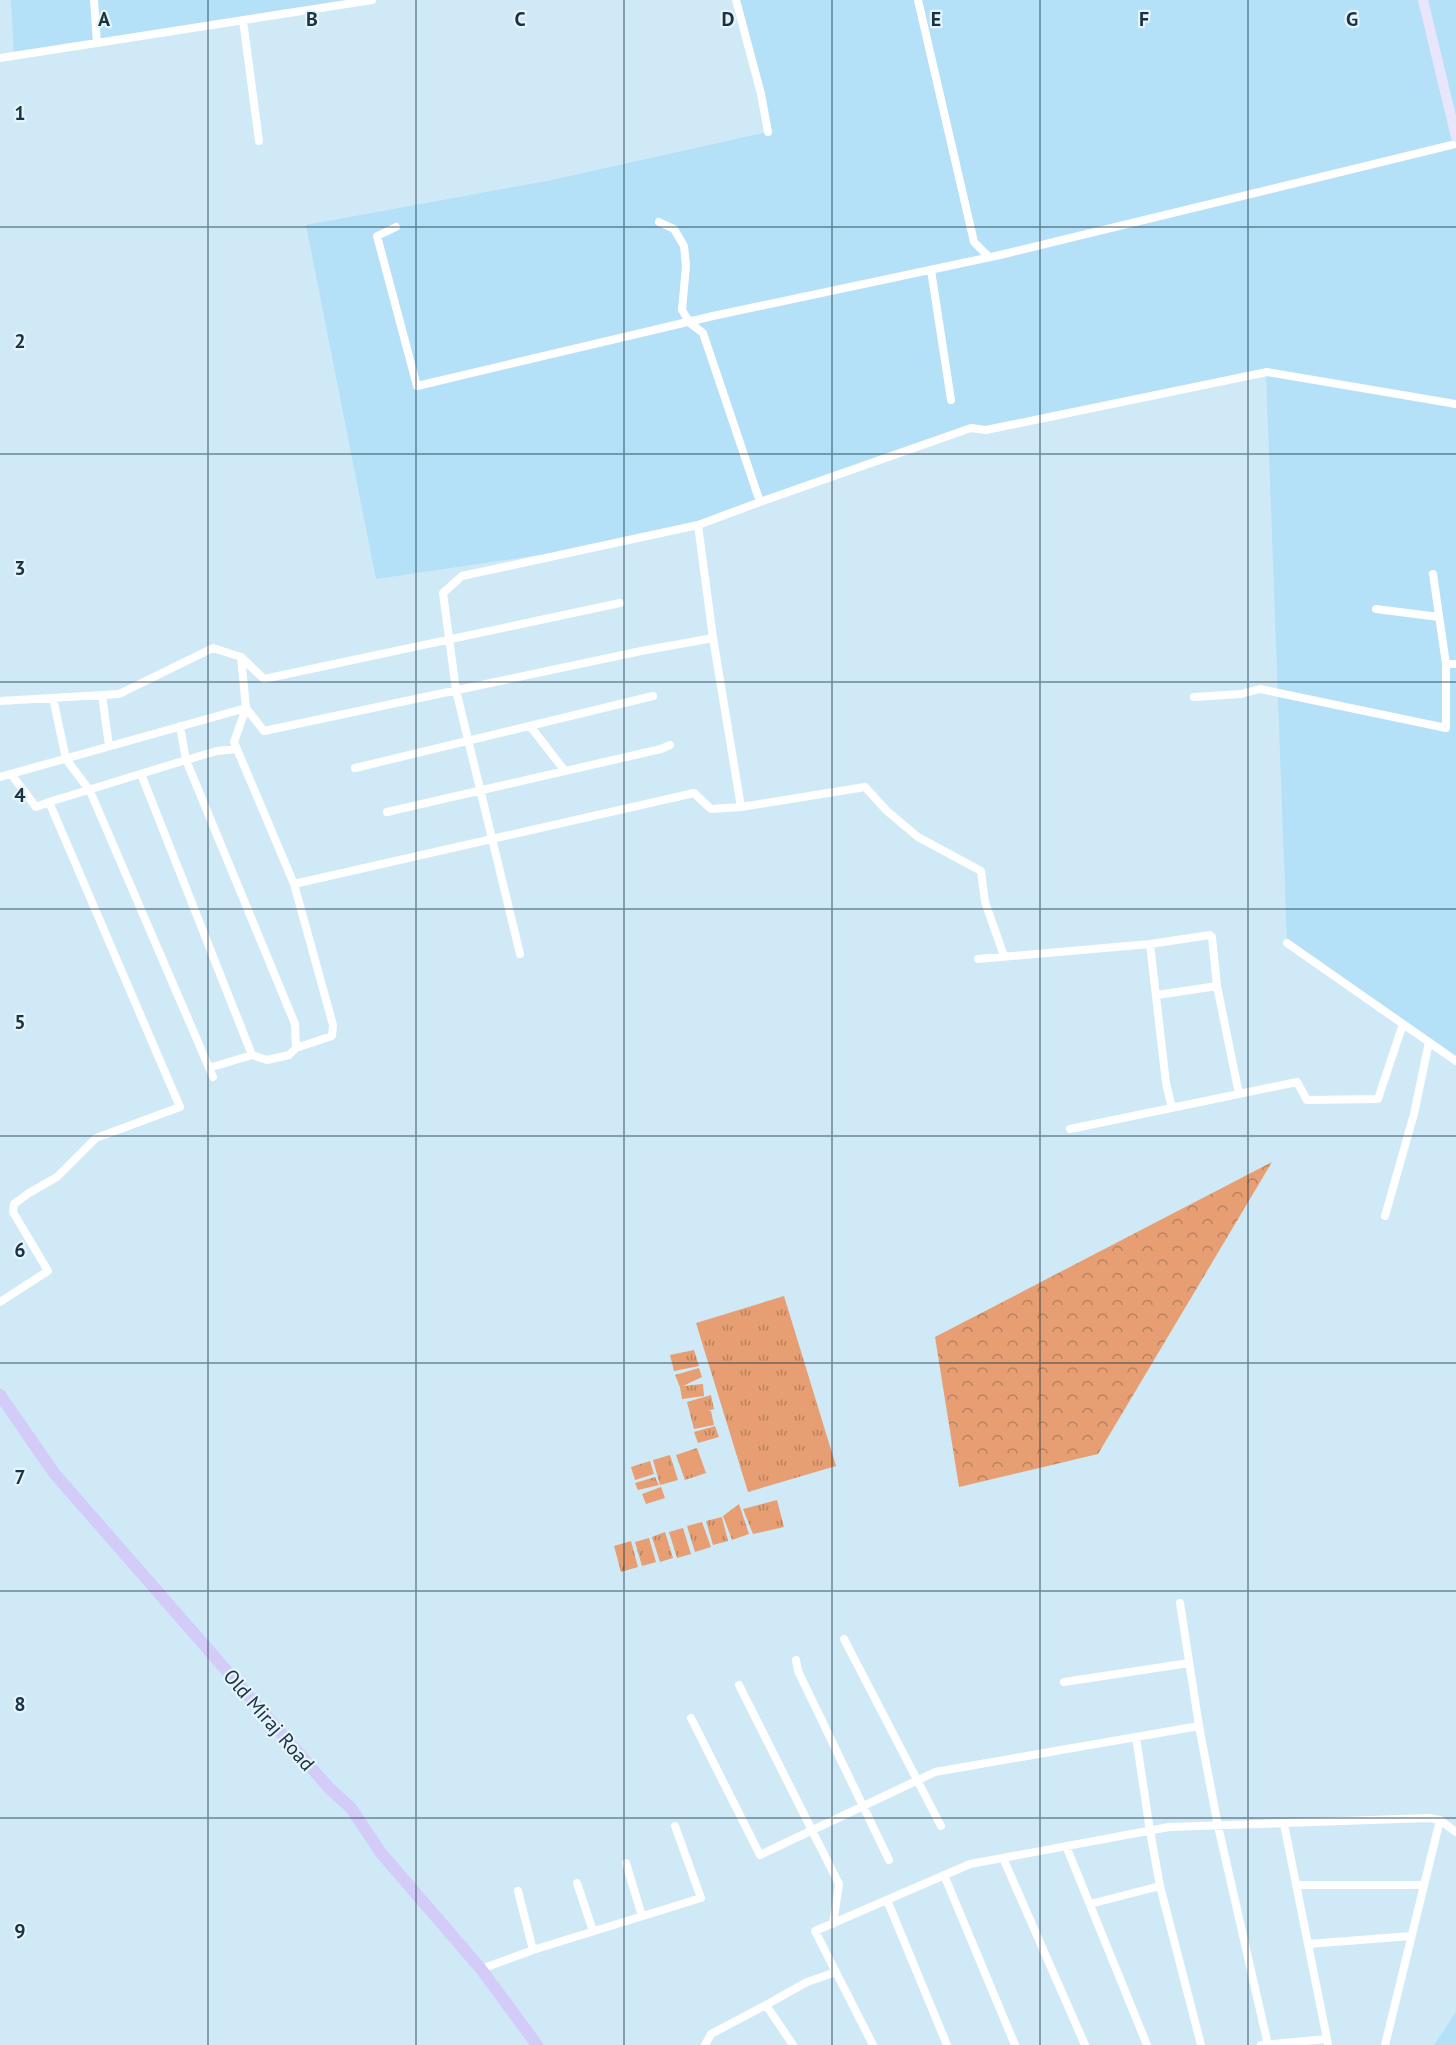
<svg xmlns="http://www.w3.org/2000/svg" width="1456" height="2045" font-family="'PT Sans',sans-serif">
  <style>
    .built { fill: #b4e0f8 }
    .grass { fill: url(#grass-tufts) }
    .forest { fill: url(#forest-crowns) }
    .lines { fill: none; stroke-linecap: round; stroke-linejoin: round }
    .street { stroke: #fff; stroke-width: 8 }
    .secondary { stroke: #e9e5fb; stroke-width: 10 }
    .primary { stroke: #d3cbf8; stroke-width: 12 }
    .grid { fill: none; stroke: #183442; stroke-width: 1.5; stroke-opacity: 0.55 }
    .labels { text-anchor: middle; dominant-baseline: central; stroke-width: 4.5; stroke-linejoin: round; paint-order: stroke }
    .street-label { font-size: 20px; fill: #183442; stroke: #e7f4fb }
    .grid-label { font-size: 20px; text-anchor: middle; font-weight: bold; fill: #183442; stroke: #e7f4fb; stroke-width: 4.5; stroke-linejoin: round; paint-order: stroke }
  </style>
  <defs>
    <pattern id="grass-tufts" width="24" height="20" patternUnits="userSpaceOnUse" patternTransform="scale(1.5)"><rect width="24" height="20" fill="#e69e72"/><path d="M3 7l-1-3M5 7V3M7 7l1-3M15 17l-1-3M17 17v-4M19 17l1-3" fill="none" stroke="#b9825f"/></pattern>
    <pattern id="forest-crowns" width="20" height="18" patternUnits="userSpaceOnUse" patternTransform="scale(1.5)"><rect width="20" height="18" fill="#e69e72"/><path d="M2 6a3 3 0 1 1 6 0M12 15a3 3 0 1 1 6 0" fill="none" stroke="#b9825f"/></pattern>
  </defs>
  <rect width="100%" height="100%" fill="#cfe9f7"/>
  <path class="built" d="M11,0H372L14,56Z
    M736,0H1456V1061L1287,943L1266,372L986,430L971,428L760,502L633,541L376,579L306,225L547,181L767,132Z
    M1456,2012V2045H1434Z"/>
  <path class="grass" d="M784,1296L836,1466L748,1492L696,1323Z
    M694,1350L699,1366L674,1371L670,1355Z
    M699,1368L702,1377L683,1386L703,1384L704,1396L682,1399L680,1387L675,1375Z
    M711,1395L714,1409L708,1411H711L714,1425L694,1429L687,1402Z
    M715,1426L719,1437L698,1443L694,1432Z
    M697,1448L706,1473L685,1480L676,1455Z
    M670,1455L678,1480L660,1485L653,1460Z
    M650,1461L654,1474L635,1480L631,1467Z
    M655,1477L659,1485L638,1490L635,1483Z
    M661,1487L665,1498L646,1504L642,1494Z
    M777,1500L784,1527L753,1534L743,1509Z
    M739,1504L749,1534L732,1540L723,1516Z
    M722,1517L728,1541L713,1545L706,1521Z
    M702,1522L711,1547L695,1552L687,1526Z
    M683,1528L691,1554L677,1558L669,1532Z
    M665,1532L673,1558L660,1562L652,1537Z
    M649,1538L656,1562L642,1566L635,1542Z
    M631,1541L638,1567L621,1572L614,1546Z"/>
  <path class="forest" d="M1272,1162L1098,1454L959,1487L935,1337Z"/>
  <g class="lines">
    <path class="street" d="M94,0L97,43
      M736,0L761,94L768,132
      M918,0L974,242L989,257
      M243,20L259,141
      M0,58L372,0
      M396,227L377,236L417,386L713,316L1000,255L1456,144
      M931,270L951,400
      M760,502L971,428L986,430L1267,372L1456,404
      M698,525L713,638L741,807
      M1433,574L1446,664
      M1376,609L1439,617
      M241,657L246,708L234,742L294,884L694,793L711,809L741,807L865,787L887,811L918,837L981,871L985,902L1004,956
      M102,695L109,746
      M1194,697L1241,694L1260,689L1446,728V664H1456
      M53,698L66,759L90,791L213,1077
      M0,701L119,694L213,648L241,657L264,679L620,603
      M180,726L186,760L217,751L237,749
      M530,726L565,771
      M355,768L653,696
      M141,774L252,1055
      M0,777L246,708L264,731L641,651L713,638
      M49,802L186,760L295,1024L296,1048
      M387,812L661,749L670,745
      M1287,943L1456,1061
      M1150,944L1166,1083L1172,1108
      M520,954L456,690L443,593L462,576L698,525L760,502L703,333L690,323L682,310L686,266L684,246L674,229L659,222
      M978,959L1150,944L1210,935L1212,937L1217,986L1239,1094
      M1157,995L1217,986
      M209,1068L252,1055L267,1060L289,1055L296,1048L332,1036L333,1025L294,884
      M1070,1129L1297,1082L1307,1100L1378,1099L1403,1024
      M1385,1216L1414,1114L1429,1042
      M0,1302L48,1271L13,1212L14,1204L29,1193L57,1177L96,1138L180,1107L49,802L36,807L11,774
      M1180,1603L1199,1726
      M844,1639L941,1826
      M796,1660L798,1671L889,1860
      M1064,1682L1189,1663
      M739,1685L839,1884L833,1924
      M691,1718L760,1855L935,1772L1199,1726L1218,1826L1268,2045
      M1136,1737L1150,1831L1160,1886L1201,2045
      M1284,1824L1327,2039
      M1066,1846L1147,2045
      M1003,1858L1085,2045
      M626,1863L642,1916
      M944,1875L1015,2045
      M577,1883L593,1931
      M1296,1885H1423
      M518,1891L533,1950
      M887,1900L947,2045
      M1090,1904L1160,1886
      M1308,1944L1411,1936
      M481,1969L533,1950L701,1898L675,1826
      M766,2005L807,1982L836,1972
      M705,2045L711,2034L766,2005L793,2045
      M873,2045L815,1931L970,1864L1169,1827L1429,1818L1440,1820L1456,1832
      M1261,2045L1327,2039L1328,2045
      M1385,2045L1440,1820"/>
    <path class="secondary" d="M1423,0L1456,137"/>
    <path class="primary" d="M0,1395L54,1473L329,1788L351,1808L381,1853L481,1969L537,2045"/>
  </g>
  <path class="grid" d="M208,0V2045M416,0V2045M624,0V2045M832,0V2045M1040,0V2045M1248,0V2045M0,227H1456M0,454H1456M0,682H1456M0,909H1456M0,1136H1456M0,1363H1456M0,1591H1456M0,1818H1456"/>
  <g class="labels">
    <g class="street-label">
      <text transform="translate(269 1720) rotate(49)">Old Miraj Road</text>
    </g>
  </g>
  <g class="grid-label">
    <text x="104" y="26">A</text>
    <text x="312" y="26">B</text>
    <text x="520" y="26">C</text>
    <text x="728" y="26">D</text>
    <text x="936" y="26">E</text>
    <text x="1144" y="26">F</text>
    <text x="1352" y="26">G</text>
    <text x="20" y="120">1</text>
    <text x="20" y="348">2</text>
    <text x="20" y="575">3</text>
    <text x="20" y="802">4</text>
    <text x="20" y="1029">5</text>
    <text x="20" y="1257">6</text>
    <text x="20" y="1484">7</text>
    <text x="20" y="1711">8</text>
    <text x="20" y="1938">9</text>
  </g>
</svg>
